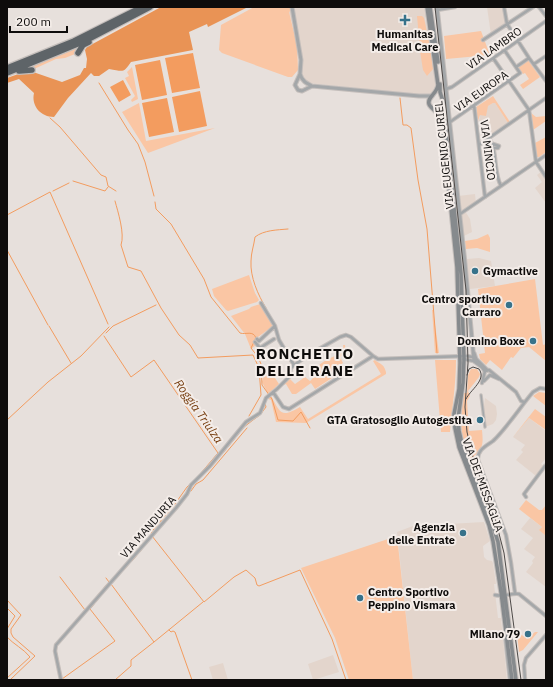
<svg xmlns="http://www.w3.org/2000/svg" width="553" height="687" font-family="'IBM Plex Sans',sans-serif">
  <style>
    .built { fill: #e3d5cc }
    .green { fill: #fac6a4 }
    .forest { fill: #e99355 }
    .water { fill: #f39c5f }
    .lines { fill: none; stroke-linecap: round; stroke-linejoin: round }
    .stream { stroke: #f39c5f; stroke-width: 1 }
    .pedestrian-casing { stroke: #c4bebb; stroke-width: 3.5 }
    .minor-casing { stroke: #c4bebb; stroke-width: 4.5 }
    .tertiary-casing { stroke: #c4bebb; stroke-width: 5 }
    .secondary-casing { stroke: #c4bebb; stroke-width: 5.5 }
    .motorway-casing { stroke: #c4bebb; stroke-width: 8 }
    .pedestrian { stroke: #a4a7a9; stroke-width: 1.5 }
    .minor { stroke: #a4a7a9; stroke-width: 2.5 }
    .tertiary { stroke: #a4a7a9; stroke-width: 3 }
    .secondary { stroke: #868a8d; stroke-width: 3.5 }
    .motorway { stroke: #5e6468; stroke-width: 5.5 }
    .tram { stroke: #4d4947; stroke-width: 1 }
    .poi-dot { fill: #37728a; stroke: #f4ede9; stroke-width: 1.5 }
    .labels { text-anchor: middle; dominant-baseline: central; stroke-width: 4; stroke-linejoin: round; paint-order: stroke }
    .poi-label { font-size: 11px; font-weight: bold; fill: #0e0c0b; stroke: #f4ede9; text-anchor: end }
    .street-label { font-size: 11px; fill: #0e0c0b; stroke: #f4ede9 }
    .water-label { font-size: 12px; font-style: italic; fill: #763e10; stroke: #f4ede9 }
    .district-label { font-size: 15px; font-weight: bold; letter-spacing: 1px; fill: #0e0c0b; stroke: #f4ede9 }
  </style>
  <rect width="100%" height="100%" fill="#e7e0dc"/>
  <path class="built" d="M292,7H424L426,16L425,18L429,36L436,89L431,95H427L308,83L302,77L296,26L292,24L289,12L293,11Z
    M487,7H504L507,24L491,35Z
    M493,103H495L508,123L484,141L482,140L479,121L480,115L488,106Z
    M542,171L546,177V203L535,188L542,182L537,175Z
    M475,194L476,204L465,211L470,219L472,232L462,237L458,196Z
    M479,258L491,261L495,286L470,289L467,259Z
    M485,398L496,406L497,414L496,420L493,424L485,427L482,405H484Z
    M529,418L546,431V458L541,464L544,466L536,476L516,460L523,452L521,450L525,445L513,437Z
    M530,518L542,527L540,530L546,536V587L526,572L533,563L532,561L535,557L524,549L533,538L521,529Z
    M484,522L490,541L483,546L484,557L487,560L492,561L493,563L496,584H494L498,618H501L507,680H413L397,532L413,526Z
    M333,655L339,672L313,680L308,664Z
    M223,663L228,680H213L209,667Z"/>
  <path class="green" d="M254,7H290L291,11L289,12L297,45L298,70L292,77H288L222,53L219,50L221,25Z
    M417,16H422L424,18L430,47L420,48Z
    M481,31L490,55L446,59L444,36Z
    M81,45L75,54L65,58L56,59L34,69L27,68Z
    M428,50V52H431L433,69L427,76L423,70L420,51Z
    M528,60L540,77L523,89L520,85L529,79L525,73L523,74L518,67Z
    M132,67L138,99L132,102L131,100L135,96L125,78L129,76L127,72Z
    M493,96L510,122L508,123L495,103H493L488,106L486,116L480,115L478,121L476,107Z
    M139,103L146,141L215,128L148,153L122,112Z
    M531,113L536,117L546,116V121L533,130Z
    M546,137V152L539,157H536L535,143Z
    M488,234L490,238V252L477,248L466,249L465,241L477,239Z
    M249,275L255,293L259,300L257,302L228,311L226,310L214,296L212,289Z
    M535,279L543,345L546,344V361L529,347L521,348L513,358L511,357L502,370L490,360L486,365L480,359L479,354L485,353L478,289Z
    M260,304L273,326L258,337L253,343L256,345L251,349L245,334L231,316L249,309L251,307Z
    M432,310H433L439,353H435Z
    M343,345H345L346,353L340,357L343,363L332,370L335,376L315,389L311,383L296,394H292L286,384L284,385L283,384L290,379L295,384L305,377L310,381L313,378C314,362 332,358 344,352Z
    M375,360C380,365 383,362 386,372V374L306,423L276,422L271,400L268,399L271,396C281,414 281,418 300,407L308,419L381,374L373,361Z
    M435,360H456C456,384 452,408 450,432H441Z
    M471,369H477L480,374L479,377L468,391L470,396L467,401L469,431L482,430C483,442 484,448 474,456L479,469L478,470L474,469C461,438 458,427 464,393H467L468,375Z
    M264,374L273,375L279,384L268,394L262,382Z
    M539,392L546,393V406L533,396Z
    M535,409L546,417V430L529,418L513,437Z
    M526,500L539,510H542L546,505V536L539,530L542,527L519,509Z
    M397,536L413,680H349L335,638L301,568Z
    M518,632L527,639L535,632H538L523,650L519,652L517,633Z"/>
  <path class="forest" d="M161,7H248L208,27L207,24L189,32L193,50L131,62C123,74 123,71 109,69L99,76H94L91,73L68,98L54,117C41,117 31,106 34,93L19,79L7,83V78L27,71L36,73L62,82L80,75L84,68H86L87,59L85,50L87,47Z"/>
  <path class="water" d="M193,53L200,88L172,93L165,58Z
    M160,60L167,95L142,100L135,65Z
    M123,80L131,95L119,102L110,87Z
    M200,91L207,126L179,132L172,97Z
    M167,98L174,132L149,137L142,103Z"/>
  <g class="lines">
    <path class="stream" d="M99,83L128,130L138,144L145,162L154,196
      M400,98L403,125H407L411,128L418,180L427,229L437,353
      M50,118L60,127L101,175L106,177L108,186L116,191
      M73,181L105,191L108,187
      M53,191L69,183
      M115,201C118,212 125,234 121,245L128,267L141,271L161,308L179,335L190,345L198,358L253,355L259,368L261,395L249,416
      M155,202L156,209L171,224L204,279L211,297L240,333C246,335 253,330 256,338L251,348L258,357L261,364L262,385L272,399L278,420L293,421L301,412L310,428
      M7,215L50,192L108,324
      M7,250L48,325
      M266,308C258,295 250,277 251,261C251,253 254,245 255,237C264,230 277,230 288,229
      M49,326L71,363
      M106,333L113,326L156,305
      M104,336L131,377L154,360L218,453L201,473
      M7,420L48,382L81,356L109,327
      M222,454L244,427L253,420L260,415L266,407L265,403
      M192,486L209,468
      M191,491L196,484L203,480L247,428
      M188,495L190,491V489
      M180,505L183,500
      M153,530L175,504L187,487L199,475
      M151,534L152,531
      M152,536L204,602L234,577L246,570L255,578L257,585L259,586L300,570L332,639L346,680
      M132,561L157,531
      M128,565L111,584L154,642L203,602
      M60,577L85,610
      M7,600L21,615L11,629V633L13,637L35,656L10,680
      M7,608L15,616L7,629
      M87,608L109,582L106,578
      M169,630L171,632L173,631L175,632L192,680
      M7,637C13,644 24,649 30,657L7,678
      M57,646L70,630
      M56,650L62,679L115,641L90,609L103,593
      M115,680L131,666V660L154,642"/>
    <g class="pedestrian-casing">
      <path id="pedestrian" d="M481,395L485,427"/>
    </g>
    <g class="minor-casing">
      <path id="minor" d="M504,7L507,24L529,58L546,81
        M539,7L546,16
        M437,10L455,7
        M483,40L533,7
        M493,58L529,110L536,162L546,177
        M534,64L546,56
        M516,67L529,58
        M446,89L452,87L546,21
        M474,105L485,197
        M450,122L520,73L505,51
        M489,138C498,152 493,171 501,186
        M493,144L499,146L498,148H494
        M479,145L546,98
        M460,214L546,155
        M261,303L275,326L279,340L294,365
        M257,339L259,341L275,326
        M255,342L260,348L274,339
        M484,381L490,375L499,379
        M482,383L485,371L489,370L516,392L521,401L524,402
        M273,392L283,407L289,409L373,356
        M526,497L524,494L545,466
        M515,593L511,563L506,535L478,460C477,450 486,446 493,441C506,429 521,406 533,392L540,388L546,389
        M495,595C503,597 511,593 519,594L546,616
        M505,635L510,680
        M61,680L55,651L56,645L176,508L187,494L191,485L210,466L246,422L260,413L266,398L277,389L289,377L291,368L294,365L312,353L340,337L346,335L351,337L373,356L378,359L466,356L473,357L476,359L474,361L463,359
        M525,680L524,665L526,658L546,635"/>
    </g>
    <g class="tertiary-casing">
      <path id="tertiary" d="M292,7L301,60L300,74L295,85L298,90L302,91L312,86L419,96H432
        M437,7L465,263L474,361L482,367L485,371
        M300,74C302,81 306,83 312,86
        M474,353L476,359L487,370"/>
    </g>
    <g class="secondary-casing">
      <path id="secondary" d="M427,7L438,85C437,94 427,97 429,104C430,108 439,112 442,121L457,267L460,363L459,389L454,414L455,428L459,447L489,525L493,541L501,592L512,680
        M430,7L438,62
        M440,84V92L443,101L441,108L445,123L461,274L464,359L463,383L458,419L459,431L463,448L491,520L498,542L516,680"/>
    </g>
    <g class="motorway-casing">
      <path id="motorway" d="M78,53L83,45L89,42
        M7,68L74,41L142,7
        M19,71L32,70
        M7,73L85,41L150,7"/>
    </g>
    <use href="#pedestrian" class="pedestrian"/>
    <use href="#minor" class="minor"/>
    <use href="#tertiary" class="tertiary"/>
    <use href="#secondary" class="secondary"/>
    <use href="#motorway" class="motorway"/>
    <path class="tram" d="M435,7L466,290L468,363L465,407L467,432L474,461L495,518L504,553L521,680
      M466,399C470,390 487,380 479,369L473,367L469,369L467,375"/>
  </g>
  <g class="poi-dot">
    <path d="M403 14h4v4h4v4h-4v4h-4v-4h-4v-4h4z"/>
    <circle cx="475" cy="271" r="4"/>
    <circle cx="509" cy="305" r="4"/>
    <circle cx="533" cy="341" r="4"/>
    <circle cx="480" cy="420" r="4"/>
    <circle cx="463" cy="533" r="4"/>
    <circle cx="360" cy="598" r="4"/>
    <circle cx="528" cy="634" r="4"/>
  </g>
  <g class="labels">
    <g class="poi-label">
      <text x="405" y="34" text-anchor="middle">Humanitas<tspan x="405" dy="13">Medical Care</tspan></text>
      <text x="483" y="271" text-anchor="start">Gymactive</text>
      <text x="501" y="299">Centro sportivo<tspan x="501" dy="13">Carraro</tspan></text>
      <text x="525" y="341">Domino Boxe</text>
      <text x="472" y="420">GTA Gratosoglio Autogestita</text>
      <text x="455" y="527">Agenzia<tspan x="455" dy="13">delle Entrate</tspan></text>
      <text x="368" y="592" text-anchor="start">Centro Sportivo<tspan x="368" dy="13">Peppino Vismara</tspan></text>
      <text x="520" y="634">Milano 79</text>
    </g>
    <g class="street-label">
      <text transform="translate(494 48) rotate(-35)">VIA LAMBRO</text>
      <text transform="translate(481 91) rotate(-35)">VIA EUROPA</text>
      <text transform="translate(488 150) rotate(83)">VIA MINCIO</text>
      <text transform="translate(444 155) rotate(-96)">VIA EUGENIO CURIEL</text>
      <text transform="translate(483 485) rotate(70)">VIA DEI MISSAGLIA</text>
      <text transform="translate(148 527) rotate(-49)">VIA MANDURIA</text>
    </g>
    <g class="water-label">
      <text transform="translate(199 411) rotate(55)">Roggia Triulza</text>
    </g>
    <g class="district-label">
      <text x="305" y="353">RONCHETTO<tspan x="305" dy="17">DELLE RANE</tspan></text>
    </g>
  </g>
  <rect width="553" height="687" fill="none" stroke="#0e0c0b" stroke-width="16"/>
  <path d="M10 26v6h57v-6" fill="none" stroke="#0e0c0b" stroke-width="2"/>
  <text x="16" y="26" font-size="12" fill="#0e0c0b" stroke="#f4ede9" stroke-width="3" paint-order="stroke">200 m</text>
</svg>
